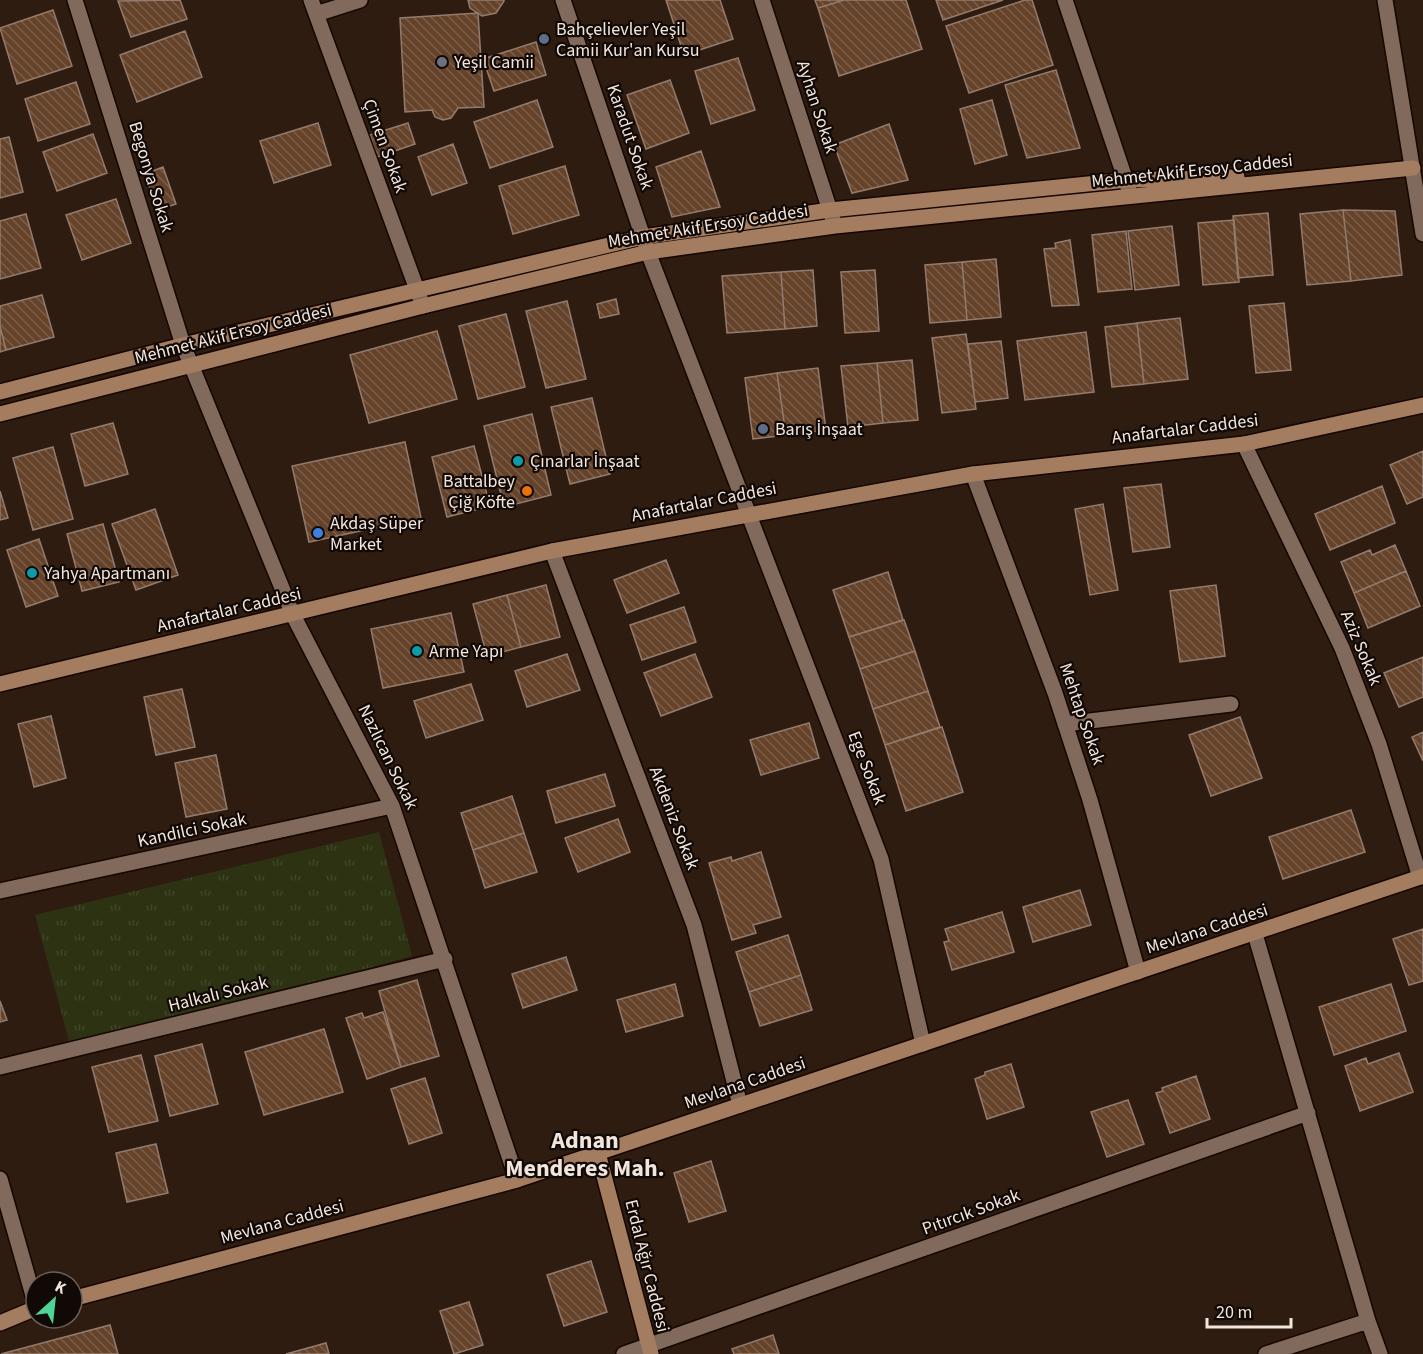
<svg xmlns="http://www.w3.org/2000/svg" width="1423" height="1354" font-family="'Source Sans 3',sans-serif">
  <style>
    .grass { fill: url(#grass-tufts) }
    .building { fill: url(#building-back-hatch); stroke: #937c6e; stroke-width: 1.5 }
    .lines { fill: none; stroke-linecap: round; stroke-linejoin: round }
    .street-casing { stroke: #160600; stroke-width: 18 }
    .secondary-casing { stroke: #160600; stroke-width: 18 }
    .street { stroke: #816a5c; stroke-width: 15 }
    .secondary { stroke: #a47d60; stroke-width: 15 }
    .service-dot { fill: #5c6f8a; stroke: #110905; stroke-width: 2 }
    .worship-dot { fill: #6b7280; stroke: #110905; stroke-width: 2 }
    .culture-dot { fill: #0f9aa8; stroke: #110905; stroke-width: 2 }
    .food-dot { fill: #e8710a; stroke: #110905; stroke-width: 2 }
    .shop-dot { fill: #3f7fe0; stroke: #110905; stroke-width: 2 }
    .labels { text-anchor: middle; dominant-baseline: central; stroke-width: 4.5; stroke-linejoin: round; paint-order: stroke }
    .poi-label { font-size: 18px; fill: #f2e5dd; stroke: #110905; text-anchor: start }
    .street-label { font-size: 18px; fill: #f2e5dd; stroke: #110905 }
    .district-label { font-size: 24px; font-weight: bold; fill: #f2e5dd; stroke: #110905 }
  </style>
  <defs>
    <pattern id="grass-tufts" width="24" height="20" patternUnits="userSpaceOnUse" patternTransform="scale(1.5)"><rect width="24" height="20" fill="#2d3212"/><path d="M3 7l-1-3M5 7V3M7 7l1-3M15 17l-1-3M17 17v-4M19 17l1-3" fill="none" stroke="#424629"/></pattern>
    <pattern id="building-back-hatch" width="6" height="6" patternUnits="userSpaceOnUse" patternTransform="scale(1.5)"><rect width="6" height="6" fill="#65422a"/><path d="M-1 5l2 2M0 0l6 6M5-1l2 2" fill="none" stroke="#7c5d48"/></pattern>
  </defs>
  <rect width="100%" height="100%" fill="#2e1c10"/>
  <path class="grass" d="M379,832L412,956L72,1052L35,915Z"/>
  <path class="building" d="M180,0L187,19L131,37L118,1Z
    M468,0H504V1L496,13L482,16L470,8Z
    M666,0H720L733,39L684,55Z
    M815,0H844L818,8Z
    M844,0H906L922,49L839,76L818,8Z
    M936,0H1003L943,20Z
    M1025,0H1032L1053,65L969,93L946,26Z
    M53,10L72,66L17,84L0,28Z
    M478,13L484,107L458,108L451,118L443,120L435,117L432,110L405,112L400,18Z
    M185,31L202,77L137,102L120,55Z
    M536,42L546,75L494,91L483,59Z
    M738,58L755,110L711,124L695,71Z
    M1056,70L1080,148L1027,158L1005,85Z
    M670,80L689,133L646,149L627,95Z
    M76,82L90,124L38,141L25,99Z
    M537,100L553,147L490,168L474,122Z
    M992,100L1007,155L975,164L960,109Z
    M318,123L331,165L274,183L260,141Z
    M408,123L415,144L377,157L370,135Z
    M889,124L908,180L852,193L834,145Z
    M93,134L107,173L57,191L43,152Z
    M9,137L23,192L0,198V139Z
    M453,144L467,183L432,195L418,157Z
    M701,151L720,207L672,217L656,167Z
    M565,166L579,215L513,234L499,186Z
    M163,167L176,204L157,210L145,174Z
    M116,199L131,243L82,260L66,215Z
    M1343,210L1395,211L1402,275L1351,281Z
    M1343,210L1351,281L1307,285L1300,214Z
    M1268,213L1273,275L1238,278L1233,216Z
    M26,214L41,268L0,279V221Z
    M1234,220L1239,282L1203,285L1198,223Z
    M1172,226L1179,285L1135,290L1128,231Z
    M1126,231L1132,289L1098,292L1092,235Z
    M1070,240L1079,305L1052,306L1044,249L1056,248L1055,243Z
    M996,259L1001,317L967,320L962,262Z
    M962,262L967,320L930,323L925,265Z
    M813,270L817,326L785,329L781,272Z
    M875,270L879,331L845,333L841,272Z
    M781,272L785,329L727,333L722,276Z
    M42,295L54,337L6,350L0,326V306Z
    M616,299L619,314L600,318L597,304Z
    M567,301L586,379L546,388L526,311Z
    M1284,303L1291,370L1256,373L1249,306Z
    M506,314L525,387L478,399L459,326Z
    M1180,318L1188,379L1144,384L1137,323Z
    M1137,323L1144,384L1112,387L1105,327Z
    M0,326L6,350L0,352Z
    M437,331L457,399L369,423L350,355Z
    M1086,332L1094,392L1025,400L1017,341Z
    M966,334L976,409L942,413L932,338Z
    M1001,341L1008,398L975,402L968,344Z
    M912,360L918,420L883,423L877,363Z
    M877,363L883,423L848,427L841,366Z
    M818,368L826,430L786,435L777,373Z
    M777,373L786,435L753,439L745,378Z
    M592,398L610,474L570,484L551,407Z
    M532,414L551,495L504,507L484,426Z
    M113,423L128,474L85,486L71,434Z
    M405,442L421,518L309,542L292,466Z
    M474,446L490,506L447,517L432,457Z
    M53,447L73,519L33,530L13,458Z
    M1423,451V497L1407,504L1390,465Z
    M1161,484L1170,547L1133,552L1124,488Z
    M1382,486L1395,523L1330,550L1315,514Z
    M0,491L8,518L0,520Z
    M1103,504L1118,590L1090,595L1075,509Z
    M155,509L178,575L136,590L112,524Z
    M103,524L119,582L82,591L67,534Z
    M39,539L58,596L26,607L7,550Z
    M1395,545L1406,571L1354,593L1341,562L1370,550L1372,555Z
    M666,560L679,593L627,613L614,580Z
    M1406,571L1420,606L1368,628L1354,593Z
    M888,572L903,620L849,637L833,590Z
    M546,585L560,637L521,647L507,595Z
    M1216,585L1225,656L1180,662L1170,591Z
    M507,595L521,647L487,656L473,604Z
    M684,607L696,642L642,660L630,625Z
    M451,613L464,672L383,688L371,629Z
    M904,620L915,651L860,669L849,637Z
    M915,651L928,691L873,709L860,669Z
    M567,654L580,690L527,707L515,671Z
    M695,654L712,697L661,716L644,673Z
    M1423,657V697L1399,707L1384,673Z
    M471,684L483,720L426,738L414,701Z
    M182,689L195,747L156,755L144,697Z
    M928,691L940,727L885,745L873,709Z
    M51,716L66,778L34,787L18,724Z
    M1240,717L1262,778L1211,796L1189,735Z
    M809,723L819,758L761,775L750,740Z
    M942,727L963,792L906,811L885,745Z
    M1423,732V761L1412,737Z
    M216,755L227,809L186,817L175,763Z
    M605,774L615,806L556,823L547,791Z
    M512,796L524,833L473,850L461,813Z
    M1351,810L1365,852L1283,879L1269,837Z
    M618,819L630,852L578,872L565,838Z
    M524,833L537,872L485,888L473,850Z
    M761,852L781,917L753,925L756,933L732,940L709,863L731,857L732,861Z
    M1080,890L1091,925L1033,942L1023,907Z
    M1002,912L1014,952L952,970L944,942L949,941L945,929Z
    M1423,929V981L1409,985L1393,939Z
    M788,935L801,975L749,992L736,952Z
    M566,957L577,990L523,1008L512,974Z
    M801,975L812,1010L760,1026L749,992Z
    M417,980L439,1056L401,1067L379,991Z
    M675,984L683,1016L626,1032L617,1000Z
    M1391,984L1406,1031L1334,1055L1319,1007Z
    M0,1001L7,1020L0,1022Z
    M383,1012L401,1067L367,1079L346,1018L362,1013L364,1018Z
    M324,1029L343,1092L264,1115L245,1052Z
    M202,1044L218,1104L170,1116L155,1056Z
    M1399,1053L1413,1092L1360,1111L1345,1066L1366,1058L1368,1064Z
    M141,1055L158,1121L109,1132L92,1067Z
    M1011,1064L1024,1107L987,1119L975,1079L985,1075V1072Z
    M1196,1076L1210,1119L1170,1133L1156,1093L1163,1091L1162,1088Z
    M425,1078L442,1133L409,1144L391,1089Z
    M1128,1100L1144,1144L1107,1157L1091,1112Z
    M156,1144L168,1193L127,1202L116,1153Z
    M711,1161L726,1211L689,1222L674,1173Z
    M591,1261L607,1312L564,1326L547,1275Z
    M469,1302L483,1345L454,1354L440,1311Z
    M110,1325L118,1354H1Z
    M773,1335L779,1354H734L732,1349Z
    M326,1343L329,1354H286Z"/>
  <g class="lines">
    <g class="street-casing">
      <path id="street" d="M75,0L183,345L293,615L392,806L517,1180
        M311,0L423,306
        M563,0L648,252L881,859L923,1044
        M762,0L834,223
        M1065,0L1131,196
        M1385,0L1423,234
        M316,14L360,0
        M1244,444L1342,648L1379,744L1420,877
        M973,474L1055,693L1090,800L1138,972
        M552,551L694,925L740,1105
        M1065,724L1231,704
        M0,891L392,806
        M1255,934L1368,1321L1380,1354
        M0,1067L445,959
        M0,1179L36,1306
        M624,1354L1308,1113
        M1266,1354L1368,1321"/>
    </g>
    <g class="secondary-casing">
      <path id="secondary" d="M0,392L183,345L643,237L830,210L1127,180L1237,177
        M0,414L423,306L648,252L835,226L1413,168
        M0,684L552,551L973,474L1244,444L1423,405
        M598,1153L651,1354
        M72,1299L517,1180L1423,876
        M0,1323L36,1308"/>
    </g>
    <use href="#street" class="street"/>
    <use href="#secondary" class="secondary"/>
  </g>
  <g class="service-dot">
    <circle cx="544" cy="39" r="6"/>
    <circle cx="763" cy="429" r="6"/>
  </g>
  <circle class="worship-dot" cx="442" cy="62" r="6"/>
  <g class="culture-dot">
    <circle cx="518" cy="461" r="6"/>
    <circle cx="32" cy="573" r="6"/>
    <circle cx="417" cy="651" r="6"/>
  </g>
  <circle class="food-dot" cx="527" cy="491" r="6"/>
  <circle class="shop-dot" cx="318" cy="533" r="6"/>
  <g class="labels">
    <g class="poi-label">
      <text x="556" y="29">Bahçelievler Yeşil<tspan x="556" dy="21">Camii Kur'an Kursu</tspan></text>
      <text x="454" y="62">Yeşil Camii</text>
      <text x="775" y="429">Barış İnşaat</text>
      <text x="530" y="461">Çınarlar İnşaat</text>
      <text x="515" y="481" text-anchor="end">Battalbey<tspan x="515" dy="21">Çiğ Köfte</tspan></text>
      <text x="330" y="523">Akdaş Süper<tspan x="330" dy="21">Market</tspan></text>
      <text x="44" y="573">Yahya Apartmanı</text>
      <text x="429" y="651">Arme Yapı</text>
    </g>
    <g class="street-label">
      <text transform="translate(817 107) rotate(72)">Ayhan Sokak</text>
      <text transform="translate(630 137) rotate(71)">Karadut Sokak</text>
      <text transform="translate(385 146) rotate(70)">Çimen Sokak</text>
      <text transform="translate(1192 171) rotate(-6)">Mehmet Akif Ersoy Caddesi</text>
      <text transform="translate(151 177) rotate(73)">Begonya Sokak</text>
      <text transform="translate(708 226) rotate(-9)">Mehmet Akif Ersoy Caddesi</text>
      <text transform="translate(233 334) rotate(-14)">Mehmet Akif Ersoy Caddesi</text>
      <text transform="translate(1185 429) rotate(-7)">Anafartalar Caddesi</text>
      <text transform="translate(704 502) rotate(-11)">Anafartalar Caddesi</text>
      <text transform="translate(229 610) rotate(-13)">Anafartalar Caddesi</text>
      <text transform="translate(1361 648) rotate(67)">Aziz Sokak</text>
      <text transform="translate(1082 714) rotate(71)">Mehtap Sokak</text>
      <text transform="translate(388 757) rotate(64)">Nazlıcan Sokak</text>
      <text transform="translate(867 768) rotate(69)">Ege Sokak</text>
      <text transform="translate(674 818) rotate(69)">Akdeniz Sokak</text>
      <text transform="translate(192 830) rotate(-12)">Kandilci Sokak</text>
      <text transform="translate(1207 929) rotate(-18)">Mevlana Caddesi</text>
      <text transform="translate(218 994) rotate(-14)">Halkalı Sokak</text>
      <text transform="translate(745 1083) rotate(-19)">Mevlana Caddesi</text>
      <text transform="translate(971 1212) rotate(-20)">Pıtırcık Sokak</text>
      <text transform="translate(282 1222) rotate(-15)">Mevlana Caddesi</text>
      <text transform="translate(647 1266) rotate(76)">Erdal Ağır Caddesi</text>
    </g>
    <g class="district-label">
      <text x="585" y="1140">Adnan<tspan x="585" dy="28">Menderes Mah.</tspan></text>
    </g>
  </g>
  <g transform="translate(54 1300) rotate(27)"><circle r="28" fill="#110905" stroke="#6b615b" stroke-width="1.5"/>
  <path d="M0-4.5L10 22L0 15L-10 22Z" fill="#50d398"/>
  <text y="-9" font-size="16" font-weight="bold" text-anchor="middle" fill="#f2e5dd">K</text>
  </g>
  <path d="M1207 1318v9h84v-9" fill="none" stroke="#f2e5dd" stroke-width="3"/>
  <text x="1216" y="1318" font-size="18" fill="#f2e5dd" stroke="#110905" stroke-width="4.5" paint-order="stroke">20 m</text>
</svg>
